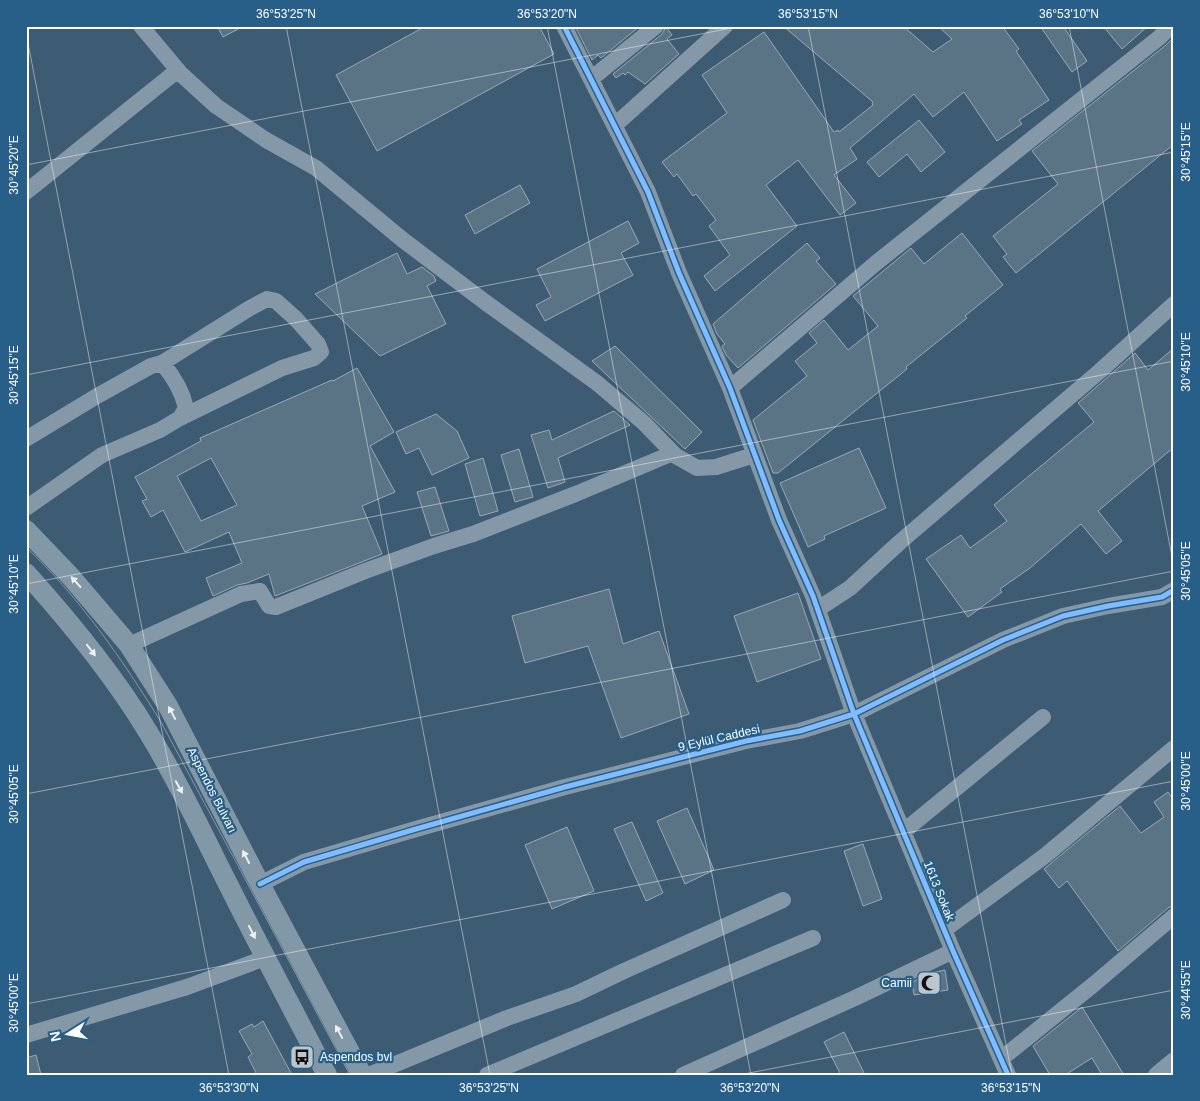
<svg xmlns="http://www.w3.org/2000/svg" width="1200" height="1101" font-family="Helvetica,sans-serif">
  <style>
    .building { fill: #5a7385; stroke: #98a9b6; fill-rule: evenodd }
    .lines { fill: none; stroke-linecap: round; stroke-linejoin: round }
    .minor { stroke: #8498a8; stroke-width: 16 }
    .major { stroke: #8398a6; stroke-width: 20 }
    .tram { stroke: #8498a6; stroke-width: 1 }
    .cycleway-casing { stroke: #275f89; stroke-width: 8 }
    .cycleway { stroke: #80bcff; stroke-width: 5 }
    .oneway { fill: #ecf0f2 }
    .ticks { fill: none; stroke: #fff; stroke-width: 1; stroke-opacity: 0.45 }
    .labels { text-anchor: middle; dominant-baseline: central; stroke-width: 4.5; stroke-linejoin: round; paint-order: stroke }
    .street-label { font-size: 12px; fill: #fff; stroke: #275f89 }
    .poi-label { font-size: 12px; fill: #fff; stroke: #275f89; text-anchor: end }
    .neatline { fill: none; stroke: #fff; stroke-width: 2 }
    .ticks-label { font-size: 12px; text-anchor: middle; fill: #fff }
  </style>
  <rect width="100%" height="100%" fill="#3d5c73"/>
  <path class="building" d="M217,26H244L223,37Z
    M426,26H539L554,54L377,151L336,75Z
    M575,26H640L601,58L598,55L592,60Z
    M783,26H903L933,52L952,39L938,26H1002L1019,49L1016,51L1049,100L1019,120L1022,124L997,141L964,92L933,117L914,94L850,148L857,159L834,175L856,203L840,215L798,160L766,185L797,226L715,291L704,276L730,255L709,226L716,220L696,194L693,196L677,174L674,177L662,162L727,113L702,75L764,32L834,132L838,130L839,132L873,105L872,104L873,102Z
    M1040,26H1063L1087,61L1072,72Z
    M1103,26H1148L1122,49Z
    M666,27L672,35L667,39L679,54L645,84L628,72L625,75L623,73L616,78L613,74L662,34Z
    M1174,37V144L1016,273L1003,257L1007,254L993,236L1058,184L1032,151L1166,45Z
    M919,120L945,152L921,172L907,154L879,177L867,162Z
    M520,185L530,203L475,234L465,215Z
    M628,221L639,243L621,253L633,275L545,321L536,305L551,297L537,269Z
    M962,233L1003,285L965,316L967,318L906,367L907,369L778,473H773L753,420L807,376L795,361L817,343L809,333L824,320L848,350L878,326L853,296L911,248L924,264Z
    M807,243L820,258L816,261L836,284L738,368L726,355L722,346L725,344L717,334L713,324Z
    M397,253L407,274L422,267L434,276L436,281L427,286L446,324L380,356L315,294Z
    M615,346L702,432L685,449L592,361Z
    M1174,348V447L1098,511L1122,541L1106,554L1081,524L1030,568L1000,589L1002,592L968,617L926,559L961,535L970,548L1007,521L994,505L1094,422L1078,403L1135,353L1148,370Z
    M357,368L394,432L370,446L395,492L362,506L382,554L275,596L269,574L247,583L237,585L213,596L206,578L242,563L229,532L185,552L163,510L151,517L142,501L147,499L135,477L201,441L200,438L332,380L333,381ZM211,458L237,505L201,521L177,476Z
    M614,411L630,425L558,458L565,482L548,488L531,435L549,430L552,440Z
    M436,414L457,431L469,458L432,475L419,448L406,454L396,432Z
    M859,448L886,508L824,536L825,539L808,547L780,483Z
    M519,449L533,497L515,502L501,455Z
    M483,458L498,511L480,516L465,464Z
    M435,487L449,531L431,536L417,492Z
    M609,589L623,644L659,631L689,714L621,738L588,646L525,663L512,616Z
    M798,593L821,659L757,682L734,616Z
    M1168,792L1174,801V905L1168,908L1118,951L1067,881L1059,888L1044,869L1120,806L1141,833L1164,817L1154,802Z
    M687,808L714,870L685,884L657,821Z
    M632,822L663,893L646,901L614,829Z
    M567,827L594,891L552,909L525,845Z
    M863,844L882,899L863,906L844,851Z
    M945,970L948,990L914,995L912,982L931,973Z
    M1082,1007L1124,1075H1102L1092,1058L1065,1075H1050L1033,1046Z
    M263,1021L292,1075H257L248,1057L252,1054L239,1031L252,1024L254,1027Z
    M844,1032L865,1075H841L824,1042Z
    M36,1055L41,1075H26V1058Z"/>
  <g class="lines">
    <path class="minor" d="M141,26L181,74L216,106L266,140L316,168L403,240L485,302L597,383L644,423L676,456L697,468L716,467L754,455
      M564,26L648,192L679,273L730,388L779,520L813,596L854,714L953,951L1008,1075
      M591,79L656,26
      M615,125L725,26
      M26,192L178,70
      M730,388L876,263L1160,37L1170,26
      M26,439L97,396L151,366L162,363L250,308L267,299L276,301L296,319L318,344L321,352L314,358L282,368L180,418
      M26,508L102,455L160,430L180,418L186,408C182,390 173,376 162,363
      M818,609L850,588L900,542L1100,371L1174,304
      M129,645L241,594L260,591L269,606L276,607L365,571L434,546L473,534L578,493L673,453
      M904,831L1043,717
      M260,884L304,862L416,829L565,787L691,755L746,741L800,731L854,714L1003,640L1063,616L1108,606L1162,597L1174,590
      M944,930L1046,855L1174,748
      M26,1035L187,987L265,958
      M1001,1059L1093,985L1174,916
      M369,1075L507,1018L576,994L624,971L783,900
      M487,1075L813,938
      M683,1075L855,998L953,951
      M1156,1075L1174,1060"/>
    <path class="major" d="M26,530L71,577L129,645L168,706L260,884L362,1075
      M26,573C71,623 114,675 148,732C179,782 203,835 229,886C261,950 294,1012 327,1075"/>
    <path class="tram" d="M26,547C80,598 122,659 161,722L350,1075"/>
    <g class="cycleway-casing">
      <path id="cycleway" d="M564,26L648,192L679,273L730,388L779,520L813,596L854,714L953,951L1008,1075
        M260,884L304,862L416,829L565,787L691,755L746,741L800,731L854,714L1003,640L1063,616L1108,606L1162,597L1174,590"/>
    </g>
    <use href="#cycleway" class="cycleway"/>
  </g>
  <defs><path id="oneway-solid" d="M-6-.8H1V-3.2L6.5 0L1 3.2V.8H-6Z" transform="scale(1.25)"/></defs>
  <g class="oneway">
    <use href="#oneway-solid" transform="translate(76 582) rotate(-132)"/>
    <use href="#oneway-solid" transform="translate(91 650) rotate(52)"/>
    <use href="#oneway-solid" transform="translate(172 713) rotate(-118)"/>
    <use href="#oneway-solid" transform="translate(179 787) rotate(61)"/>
    <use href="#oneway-solid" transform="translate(246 857) rotate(-117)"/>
    <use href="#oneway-solid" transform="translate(252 932) rotate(63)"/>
    <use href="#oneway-solid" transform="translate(339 1032) rotate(-118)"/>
  </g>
  <path class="ticks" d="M286,26L490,1075M547,26L751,1075M808,26L1012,1075M1069,26L1174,567M26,33L229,1075M26,165L742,26M26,375L1174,152M26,584L1174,361M26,794L1174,571M26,1004L1174,781M739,1075L1174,990"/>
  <defs>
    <g id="mosque-square" transform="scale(1.25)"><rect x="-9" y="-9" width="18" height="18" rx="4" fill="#bbc6ce" stroke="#275f89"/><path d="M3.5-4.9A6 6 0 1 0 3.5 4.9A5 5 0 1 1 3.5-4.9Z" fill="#111"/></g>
    <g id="bus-square" transform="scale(1.25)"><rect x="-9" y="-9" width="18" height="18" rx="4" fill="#bbc6ce" stroke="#275f89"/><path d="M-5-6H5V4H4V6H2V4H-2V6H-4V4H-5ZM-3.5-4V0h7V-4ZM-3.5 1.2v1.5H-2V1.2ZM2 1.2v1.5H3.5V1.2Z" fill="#111"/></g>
  </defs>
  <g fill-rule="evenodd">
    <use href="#mosque-square" x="929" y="983"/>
    <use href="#bus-square" x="302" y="1057"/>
  </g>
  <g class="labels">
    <g class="street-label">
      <text transform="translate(719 738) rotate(-13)">9 Eylül Caddesi</text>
      <text transform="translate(212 790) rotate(63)">Aspendos Bulvarı</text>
      <text transform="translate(939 891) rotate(68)">1613 Sokak</text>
    </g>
    <g class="poi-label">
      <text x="912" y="983">Camii</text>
      <text x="320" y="1057" text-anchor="start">Aspendos bvl</text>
    </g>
  </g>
  <rect width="1200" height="1101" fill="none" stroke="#275f89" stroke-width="55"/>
  <g transform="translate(68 1034) rotate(259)" stroke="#275f89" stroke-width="4" paint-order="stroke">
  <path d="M0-4L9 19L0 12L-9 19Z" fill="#ffffff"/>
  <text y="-8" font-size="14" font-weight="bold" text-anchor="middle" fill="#ffffff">N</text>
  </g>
  <rect x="28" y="28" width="1144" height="1046" class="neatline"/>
  <g class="ticks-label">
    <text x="286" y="18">36°53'25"N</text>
    <text x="547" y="18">36°53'20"N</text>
    <text x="808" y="18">36°53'15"N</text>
    <text x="1069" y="18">36°53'10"N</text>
    <text transform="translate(1186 152) rotate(-90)" y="4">30°45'15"E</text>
    <text transform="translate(14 165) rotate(-90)" y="4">30°45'20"E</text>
    <text transform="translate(1186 362) rotate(-90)" y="4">30°45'10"E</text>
    <text transform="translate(14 375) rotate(-90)" y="4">30°45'15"E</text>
    <text transform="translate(1186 571) rotate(-90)" y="4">30°45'05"E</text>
    <text transform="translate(14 584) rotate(-90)" y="4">30°45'10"E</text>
    <text transform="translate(1186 781) rotate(-90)" y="4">30°45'00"E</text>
    <text transform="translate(14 794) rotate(-90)" y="4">30°45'05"E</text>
    <text transform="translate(1186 990) rotate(-90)" y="4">30°44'55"E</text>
    <text transform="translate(14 1003) rotate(-90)" y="4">30°45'00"E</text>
    <text x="229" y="1092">36°53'30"N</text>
    <text x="489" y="1092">36°53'25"N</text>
    <text x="750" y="1092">36°53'20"N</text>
    <text x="1011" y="1092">36°53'15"N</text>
  </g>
</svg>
